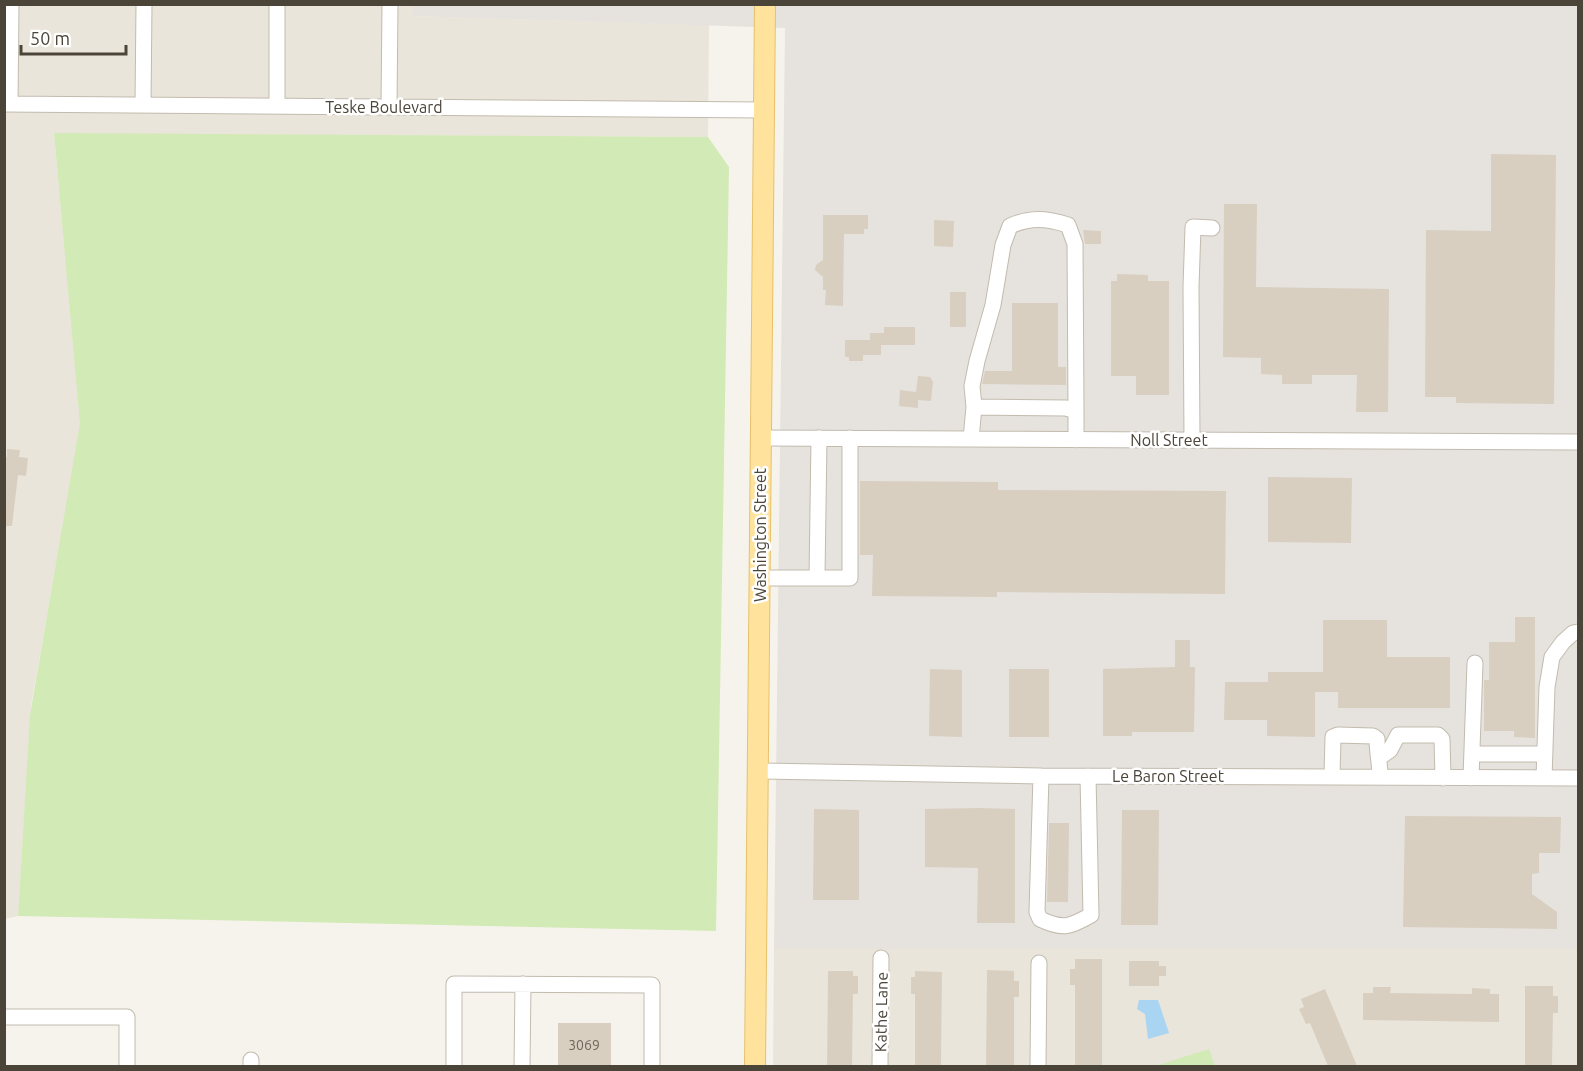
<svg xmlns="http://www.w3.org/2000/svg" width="1583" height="1071" font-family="Ubuntu,sans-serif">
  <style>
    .residential { fill: #eae5da }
    .industrial { fill: #e6e2dd }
    .green { fill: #d2eab5 }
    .water { fill: #a9d4f2 }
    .building { fill: #d8cfc1 }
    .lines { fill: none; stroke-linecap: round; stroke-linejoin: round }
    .minor-casing { stroke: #c2bbae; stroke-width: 17 }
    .major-casing { stroke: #e6c16a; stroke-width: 22 }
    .minor { stroke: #fff; stroke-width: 15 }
    .major { stroke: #ffe39c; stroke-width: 20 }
    .labels { text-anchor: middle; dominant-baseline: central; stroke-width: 5; stroke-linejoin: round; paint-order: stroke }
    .number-label { font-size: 14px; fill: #6e675b }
    .street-label { font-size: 16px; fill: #4b4439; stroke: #fff }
  </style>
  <rect width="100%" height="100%" fill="#f6f3ec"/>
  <path class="residential" d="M413,4L412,16L709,25L708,137L54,134L81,423L31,706L18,916L5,919L4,5Z
    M774,949H1578V1066H773Z"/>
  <path class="industrial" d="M413,4L1578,5V949H774L785,28L412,16Z"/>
  <path class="green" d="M54,133L708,137L729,167L716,931L18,916L30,715L80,423Z
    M1209,1049L1215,1066H1155Z"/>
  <path class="water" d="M1139,1000H1158L1169,1033L1148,1039L1145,1014L1137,1009Z"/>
  <path class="building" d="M1491,154L1556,155L1554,404L1456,403V397H1425L1426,230L1491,231Z
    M1224,204H1257L1256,287L1389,289L1388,412H1356L1357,375H1312V384H1282V375L1261,374V358L1223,357Z
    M823,215H868V229H864V234H844L843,306L825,305L826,290H823V277L815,270L816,265L823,260Z
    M934,220L954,221L953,247L934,246Z
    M1083,230L1101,231V244H1085Z
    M1117,274L1148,275V281H1169V395H1136V376H1111V281H1117Z
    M950,292H966V327H950Z
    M1012,303H1058V367H1066V385L982,384L985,371H1012Z
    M884,327H915V345H881V355H863V361H849V357H845V340H870V333H884Z
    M918,376L930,377L933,382L931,401L918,400V408L899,406L900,390L916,392Z
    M7,449L20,450L19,457L28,458L26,476L18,475L12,526H4V456L7,457Z
    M1268,477L1352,478L1351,543L1268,542Z
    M860,481L998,482V490L1226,491L1225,594L997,592V597L872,596L873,555H860Z
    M1515,617H1535V738L1514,737V731H1484V680H1489V642H1515Z
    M1323,620H1387V657H1450V708H1338V692H1315V737L1267,736V720H1224L1225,682H1268V672H1323Z
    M1175,640H1190V667H1195L1194,732H1132V736H1103V669L1175,667Z
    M930,669L962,670V737L929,736Z
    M1009,669H1049V737H1009Z
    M978,808L1015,809V923H977L978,868L925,867V809Z
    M814,809L859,810V900H813Z
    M1122,810H1159L1158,925H1121Z
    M1405,816L1561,817L1560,853H1539V873L1532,874V894L1557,912V929L1403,927Z
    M1049,823H1069L1068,902H1047Z
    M1075,959H1102V1066H1075V985H1070V969H1075Z
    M1129,961H1159V966H1166V976H1159V986H1129Z
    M987,970L1014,971V981H1019V997H1014V1066H986Z
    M828,971H853V976H858V994H853L852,1066H827Z
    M915,971L942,972L941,1066H915V994H911V977H915Z
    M1525,986H1553V996H1558V1013H1553L1552,1066H1525Z
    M1373,987H1391L1390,993L1472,994V988L1490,989V994H1499V1022L1363,1020V993H1373Z
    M1325,989L1335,1013L1357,1066H1328L1310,1023L1306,1024L1299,1009L1304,1007L1301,999Z
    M558,1023H611V1066H558Z"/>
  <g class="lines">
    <g class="minor-casing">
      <path id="minor" d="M4,104L763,110
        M10,104L11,4
        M143,105L144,4
        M277,106V4
        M389,107L390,4
        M974,407L972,386L977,361L993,305L1003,245L1010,226C1030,217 1046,218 1068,225L1075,244L1076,411
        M760,438L1578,442
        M971,439L974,407L1066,408L1076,411V440
        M1192,440L1191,287L1193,227L1212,228
        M759,578H850V438
        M817,578L819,438
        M1472,754H1545
        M1380,757L1390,750L1398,735H1438L1442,739L1443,778
        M758,771L1041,776L1578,778
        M1041,776L1037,912L1040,919C1063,930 1070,927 1091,915L1088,776
        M1332,777L1333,737L1338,735L1373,736L1377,739C1377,752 1380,764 1380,777
        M1471,778L1475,663
        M1544,778L1547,687L1552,657L1563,642L1573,633L1578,632
        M4,1017H127V1066
        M251,1060V1066
        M454,1066V984L652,985V1066
        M522,1066L523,984
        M880,1066L881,958
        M1038,1066L1039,963"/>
    </g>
    <g class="major-casing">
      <path id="major" d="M755,1066L765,4"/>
    </g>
    <use href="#minor" class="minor"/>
    <use href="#major" class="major"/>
  </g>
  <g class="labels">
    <g class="number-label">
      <text x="584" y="1045">3069</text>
    </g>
    <g class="street-label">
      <text x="384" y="107">Teske Boulevard</text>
      <text x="1169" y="440">Noll Street</text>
      <text transform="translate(760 535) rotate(-90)">Washington Street</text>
      <text x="1168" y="776">Le Baron Street</text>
      <text transform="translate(881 1012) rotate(-89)">Kathe Lane</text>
    </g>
  </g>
  <rect width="1583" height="1071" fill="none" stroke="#4b4439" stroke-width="12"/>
  <path d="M21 45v9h105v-9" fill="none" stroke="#4b4439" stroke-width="3"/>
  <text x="30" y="45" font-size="18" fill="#4b4439" stroke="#ffffff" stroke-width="4.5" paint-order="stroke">50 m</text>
</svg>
